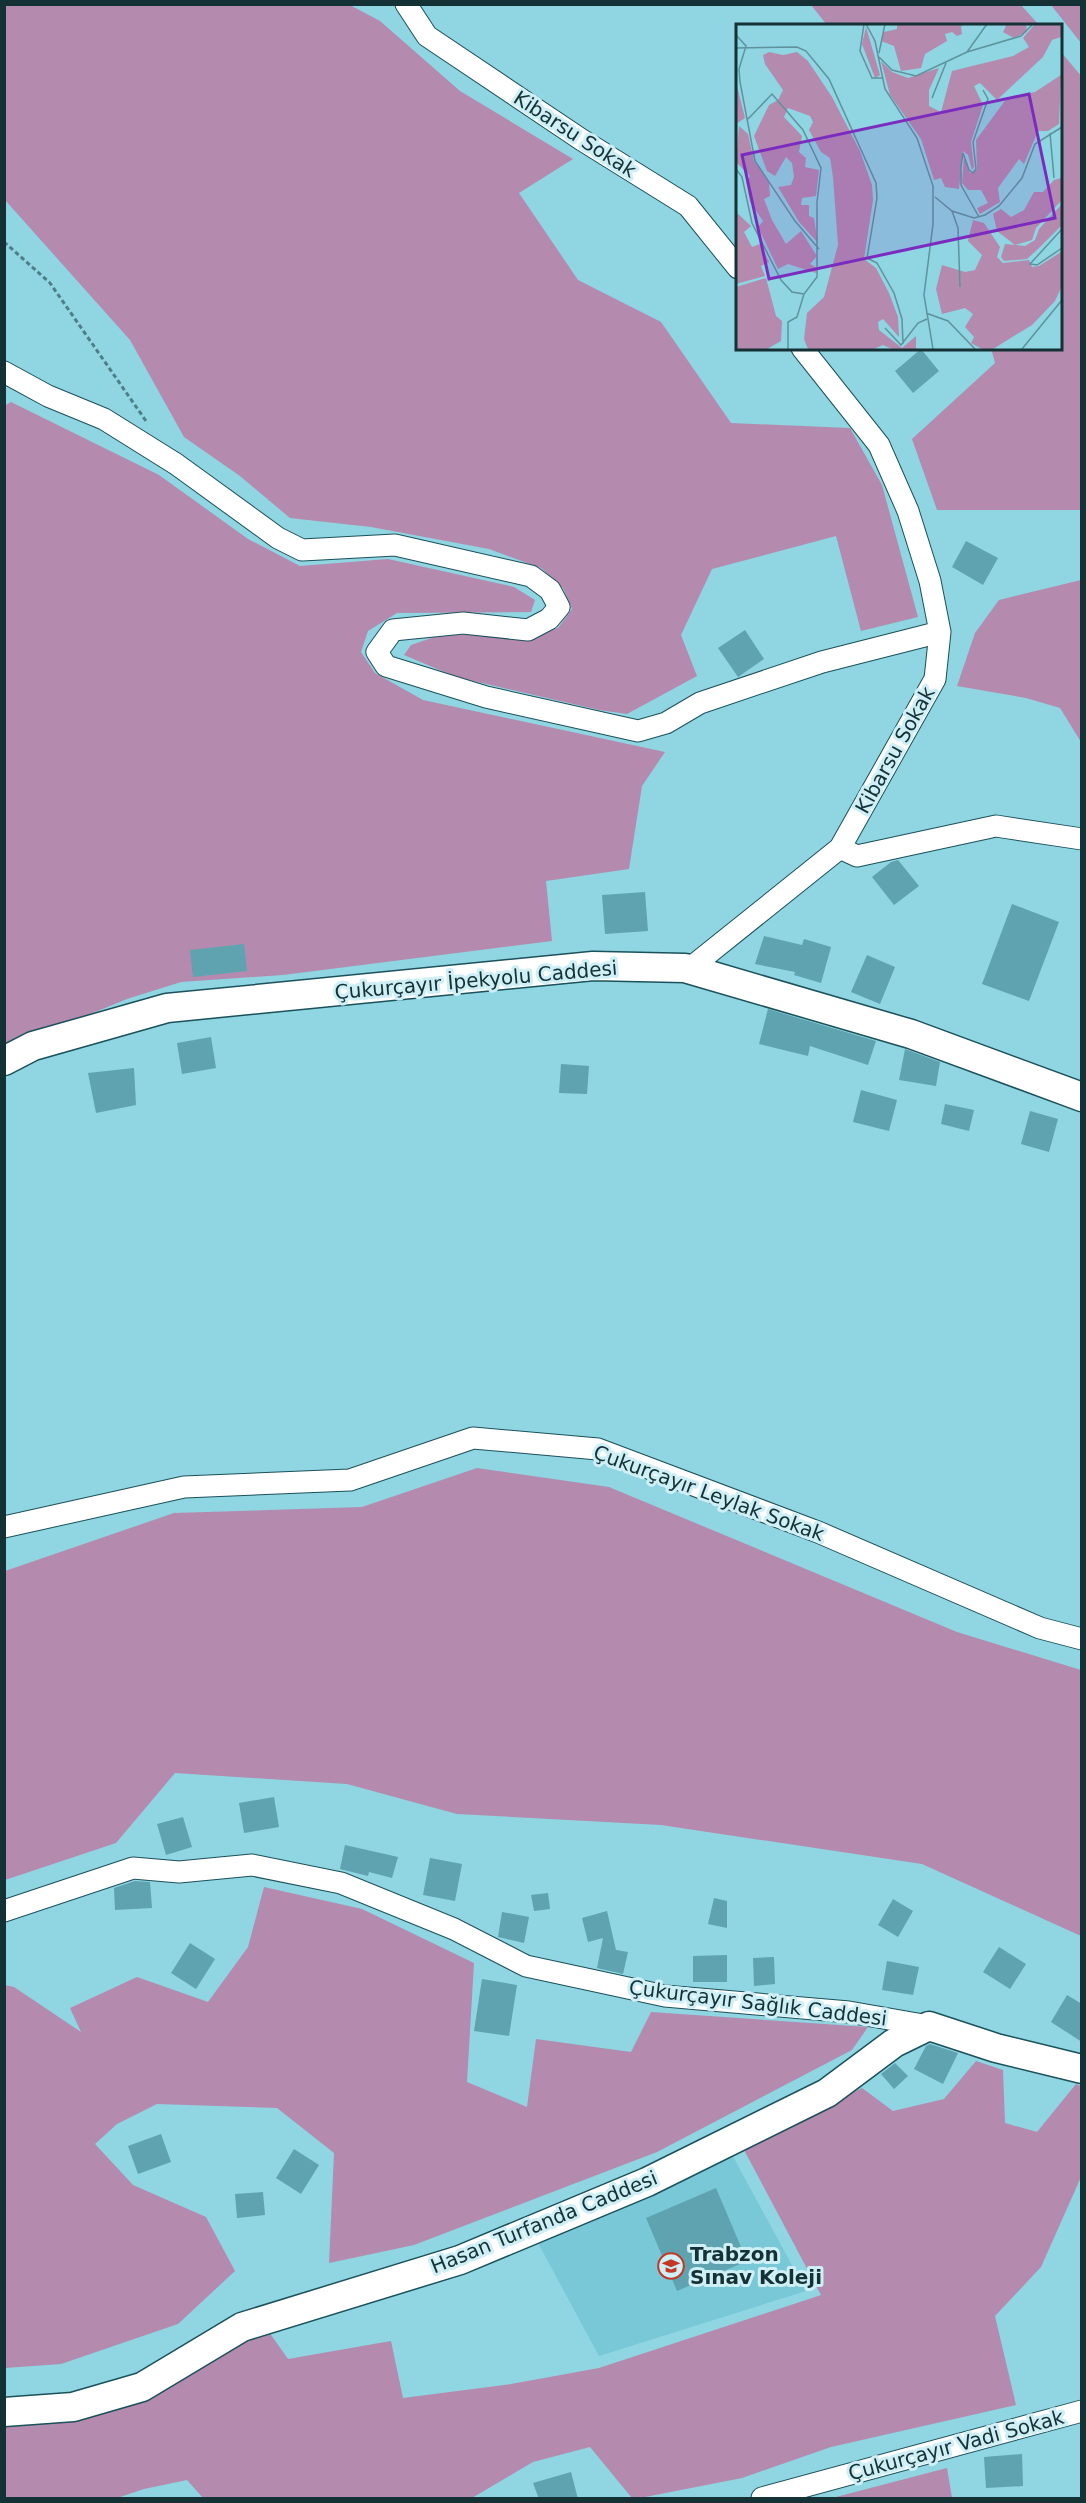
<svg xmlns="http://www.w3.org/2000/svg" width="1086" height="2503" font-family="'DejaVu Sans',sans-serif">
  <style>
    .built { fill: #78c8d7 }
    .green { fill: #b48aaf }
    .building { fill: #5ea3af }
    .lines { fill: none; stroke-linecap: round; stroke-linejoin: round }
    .street-casing { stroke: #1a515a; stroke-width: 23 }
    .secondary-casing { stroke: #1a515a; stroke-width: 31 }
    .path { stroke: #4e7f88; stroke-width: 3; stroke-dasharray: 4.5 3; stroke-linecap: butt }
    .street { stroke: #fff; stroke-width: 21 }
    .secondary { stroke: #fff; stroke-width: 28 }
    .labels { text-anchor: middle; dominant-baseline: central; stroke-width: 6; stroke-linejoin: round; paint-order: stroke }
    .street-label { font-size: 20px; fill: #143136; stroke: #ceeff6 }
    .poi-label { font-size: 20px; font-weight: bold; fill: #143136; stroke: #ceeff6; text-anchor: start }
    .inset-road { fill: none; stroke: #5e939d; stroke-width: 1.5 }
    .view { fill: #7b2cbf; fill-opacity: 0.15; stroke: #7b2cbf; stroke-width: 3 }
    .inset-edge { fill: none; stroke: #143136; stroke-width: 3 }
  </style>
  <rect width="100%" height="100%" fill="#8fd5e2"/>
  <path class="built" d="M730,2151L806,2291L599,2356L537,2241Z"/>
  <path class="green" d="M348,4L380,21L460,91L573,159L519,193L578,280L661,322L731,423L850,428L882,485L918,617L861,631L836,536L712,569L681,635L697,676L627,714L599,710L456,677L404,655L411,645L443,634L530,636L558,628L572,609L563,588L541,568L489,549L371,527L290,518L240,476L184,437L130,340L5,200L4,5Z
    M811,5H1021L1039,25H827Z
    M1051,5H1081V43Z
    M1061,52L1082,77L1081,510H937L912,439L995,363L991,348H1060Z
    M11,402L159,475L248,539L300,566L388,559L514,587L535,600L531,612L397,613L368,631L361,652L375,673L423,700L665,752L642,786L629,869L546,881L552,941L283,975L181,982L127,999L5,1049L4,406Z
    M1081,580V742L1060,708L1026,698L957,686L975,633L999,600Z
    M477,1468L609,1487L957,1632L1081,1670V1936L922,1864L661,1825L457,1814L347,1784L175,1773L116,1843L5,1880V1571L174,1513L362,1507Z
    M264,1887L362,1909L474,1963L467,2082L527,2107L536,2039L631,2052L651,2012L868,2027L852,2050L657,2152L414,2245L329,2263L334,2153L277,2108L157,2104L117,2124L95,2144L133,2185L206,2217L235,2271L178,2324L61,2364L5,2368V1985L14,1987L81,2032L70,2008L137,1977L208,2002L248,1947Z
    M976,2061L1003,2070L1005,2123L1037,2132L1076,2084L1081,2086V2177L1041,2267L995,2316L1016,2405L831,2447L742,2478L640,2498H632L590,2447L533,2462L472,2498H203L187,2480L144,2489L117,2498H5V2420L215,2354L269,2332L288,2359L391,2341L403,2398L511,2384L599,2368L821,2295L743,2148L862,2088L893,2111L944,2099Z
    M947,2468L952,2498H832Z"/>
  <path class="building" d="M921,349L939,371L913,393L895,371Z
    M966,541L998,558L983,585L952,567Z
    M745,630L764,659L738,677L718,648Z
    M898,860L919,886L894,905L872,877L891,862Z
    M645,892L648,931L605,934L602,895Z
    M1012,904L1059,922L1029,1001L982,984Z
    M764,936L802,945L804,939L831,947L821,983L794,975L795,972L755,964Z
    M244,944L247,971L193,977L190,950Z
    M867,955L895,967L880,1004L851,992Z
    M768,1009L876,1041L868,1065L810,1046L808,1056L759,1044Z
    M211,1037L216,1068L182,1074L177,1043Z
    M905,1049L940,1062L936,1086L899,1080Z
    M561,1064L589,1066L587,1094L559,1093Z
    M134,1068L136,1105L96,1113L88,1073Z
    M861,1090L897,1100L889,1131L853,1122Z
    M945,1104L974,1110L969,1131L941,1124Z
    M1030,1111L1058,1119L1049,1152L1021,1144Z
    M274,1797L279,1827L244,1833L239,1803Z
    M183,1817L192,1847L166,1855L157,1824Z
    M345,1845L398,1857L392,1878L369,1872L368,1876L340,1869Z
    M430,1858L462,1864L455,1901L423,1895Z
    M135,1881L150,1882L152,1908L115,1910L114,1888Z
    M548,1893L550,1909L534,1911L531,1895Z
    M714,1898L727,1901V1928L708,1924Z
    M893,1899L913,1911L898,1937L878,1925Z
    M607,1911L616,1950L628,1952L623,1974L597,1968L603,1938L588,1942L582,1918Z
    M502,1912L529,1917L524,1943L498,1937Z
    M190,1943L215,1959L196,1989L171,1973Z
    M999,1947L1026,1964L1010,1989L983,1972Z
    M727,1955V1982H693V1956Z
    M774,1957L775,1984L754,1986L753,1958Z
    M887,1961L919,1967L913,1995L882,1990Z
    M482,1979L517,1985L509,2036L474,2031Z
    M1067,1995L1082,2004V2042L1051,2022Z
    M930,2044L958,2053L943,2084L914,2069L926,2046Z
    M895,2063L908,2076L894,2089L881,2074Z
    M161,2134L171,2162L138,2174L128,2146Z
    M294,2149L319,2165L301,2194L276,2178Z
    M716,2188L747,2261L677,2291L646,2218Z
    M263,2192L265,2215L237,2218L235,2194Z
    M1022,2454L1023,2486L986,2488L984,2457Z
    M571,2472L578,2499H539L533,2483Z"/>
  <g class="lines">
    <g class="street-casing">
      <path id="street" d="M406,4L427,36L582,140L688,206L738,268
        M4,372L48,396L104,419L176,464L278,538L302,550L395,545L531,576L550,590L559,607L549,619L528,630L463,623L393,630L377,652L386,666L486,697L638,731L666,723L700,703L822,662L940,632
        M840,848L857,856L996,826L1082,839
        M689,969L840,848L935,679L940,632L930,581L908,511L879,445L802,348
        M4,1527L184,1487L350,1480L473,1438L598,1449L818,1532L1040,1628L1082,1639
        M4,1911L133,1868L179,1872L252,1865L341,1883L454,1929L526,1966L665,1996L849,2012L929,2026
        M762,2498L1082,2411"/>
    </g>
    <g class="secondary-casing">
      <path id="secondary" d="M4,1061L33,1046L167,1008L593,966L685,968L911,1034L1082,1097
        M4,2412L73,2407L142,2387L242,2327L460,2260L647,2182L827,2093L894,2043L929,2026L996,2048L1082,2069"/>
    </g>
    <path class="path" d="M4,242L50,283L146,421"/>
    <use href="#street" class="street"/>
    <use href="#secondary" class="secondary"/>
  </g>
  <defs>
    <g id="school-ring" transform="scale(1.35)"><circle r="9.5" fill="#ceeff6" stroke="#c43727" stroke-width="1.5"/><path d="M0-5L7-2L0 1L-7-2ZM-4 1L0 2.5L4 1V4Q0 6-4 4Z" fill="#c43727"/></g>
  </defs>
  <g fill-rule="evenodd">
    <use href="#school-ring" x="671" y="2266"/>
  </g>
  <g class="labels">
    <g class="street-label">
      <text transform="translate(575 134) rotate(33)">Kibarsu Sokak</text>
      <text transform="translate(895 750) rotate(-61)">Kibarsu Sokak</text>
      <text transform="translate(476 980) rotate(-5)">Çukurçayır İpekyolu Caddesi</text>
      <text transform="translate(709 1493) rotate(20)">Çukurçayır Leylak Sokak</text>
      <text transform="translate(758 2003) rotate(7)">Çukurçayır Sağlık Caddesi</text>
      <text transform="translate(544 2222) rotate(-22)">Hasan Turfanda Caddesi</text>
      <text transform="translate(956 2445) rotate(-15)">Çukurçayır Vadi Sokak</text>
    </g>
    <g class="poi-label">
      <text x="690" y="2254">Trabzon<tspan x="690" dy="23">Sınav Koleji</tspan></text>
    </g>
  </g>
  <g transform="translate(736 24)">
    <rect width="326" height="326" fill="#8fd5e2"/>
    <path d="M155,0H230L225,2L226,10L221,12L216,8L209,10L211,17L189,30L185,44L165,47L158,22L145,17L148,8L161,5V1ZM267,0H290L291,8L278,14L267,8L270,2ZM299,0H325V13L316,16L307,33L261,76L244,59L238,62L247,81L235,118L238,143L236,146L232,131L227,127L223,165L209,163L205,154L198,156L185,115L154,71L145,37L156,48L172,54L203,44L193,66V82L205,88L216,47L277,32L293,23L287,14ZM130,3L144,51L139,54L126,20ZM33,28L47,31L61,28L72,37L96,73L124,127L136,161L137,176L128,235L140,244L153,269L162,293L163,313L147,295L142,298L143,306L166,324L180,312V325H156L147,321L138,325H72L68,315L71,289L88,273L102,221L97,153L94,134L85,128L73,106L77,98L74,92L52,84L48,93L66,112L63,128L70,134L69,143L83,146L80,172L66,174L65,181H73V192L78,194L82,219L63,198L42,163L55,161L58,153L56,139L50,133L39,152L31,147L18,112L33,81L42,76L47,66L29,40L27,31ZM325,51L323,100L312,107H302L288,140L283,135L262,164L264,178L244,190L241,184L252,179L245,166H232L226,159L228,132L234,149L241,146L240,116L271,74L299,68ZM0,58L9,94L0,100ZM3,102L12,110L18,137L33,158L34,172L28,175L36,196L50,220L65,207L81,232L74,240L81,244L80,249L52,240L42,245L22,203L27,197L14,178L10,157L14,152L0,138ZM325,154V177L300,204L296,216L279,221L261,207L257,190L265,185L275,193L288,186L298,168H307L318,156ZM325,181V202L302,225L291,235L268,237L265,233L269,220L289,222L299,216L303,205ZM0,188L15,202L8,208L16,223L24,220L33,238L25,242L29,252L0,260ZM237,196L248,199L264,223L261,233L267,239L293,236L296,243L303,242L325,228V264L319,277L296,301L257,325H246L235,319L238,313L229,303L237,290L229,284L206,290L200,265L206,241L229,248L239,246L246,231L232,217ZM30,254L40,292L46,297L45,317L31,325H0V263Z" fill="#b48aaf"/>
    <path class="inset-road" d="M128,0L124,27L136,54H146M130,0L139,17L149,65L181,114L197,162V200L188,271L197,325M0,11L10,22L3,45L4,58L19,137L59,197L83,225M0,24L61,23L70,27L93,55L140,159L141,174L131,234L141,239L158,269L166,295L167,320M231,28L251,0M143,29L149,0M143,33L156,46L180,52L231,28L285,12L297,0M196,74L210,39M12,95L36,70L67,106L85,144L81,178V253L68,270L61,293L52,298V325M314,109L318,154M0,145L6,153L16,199L45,256L56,268L68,270M199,173L216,187L238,194L249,191L263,182L286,154L299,120L326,103M216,187L222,204L224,263M243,193L225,161V143L227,129L233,146L237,149L240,145L237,118L252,75L247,66M326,205L294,240L301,241L326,224M190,289L212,297L239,325M149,304L165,321L182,299L191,295M286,325L326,276"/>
    <path class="view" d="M293,70L319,194L33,255L6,131Z"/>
    <rect width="326" height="326" class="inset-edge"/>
  </g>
  <rect width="1086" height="2503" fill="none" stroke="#143136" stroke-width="12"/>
</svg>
